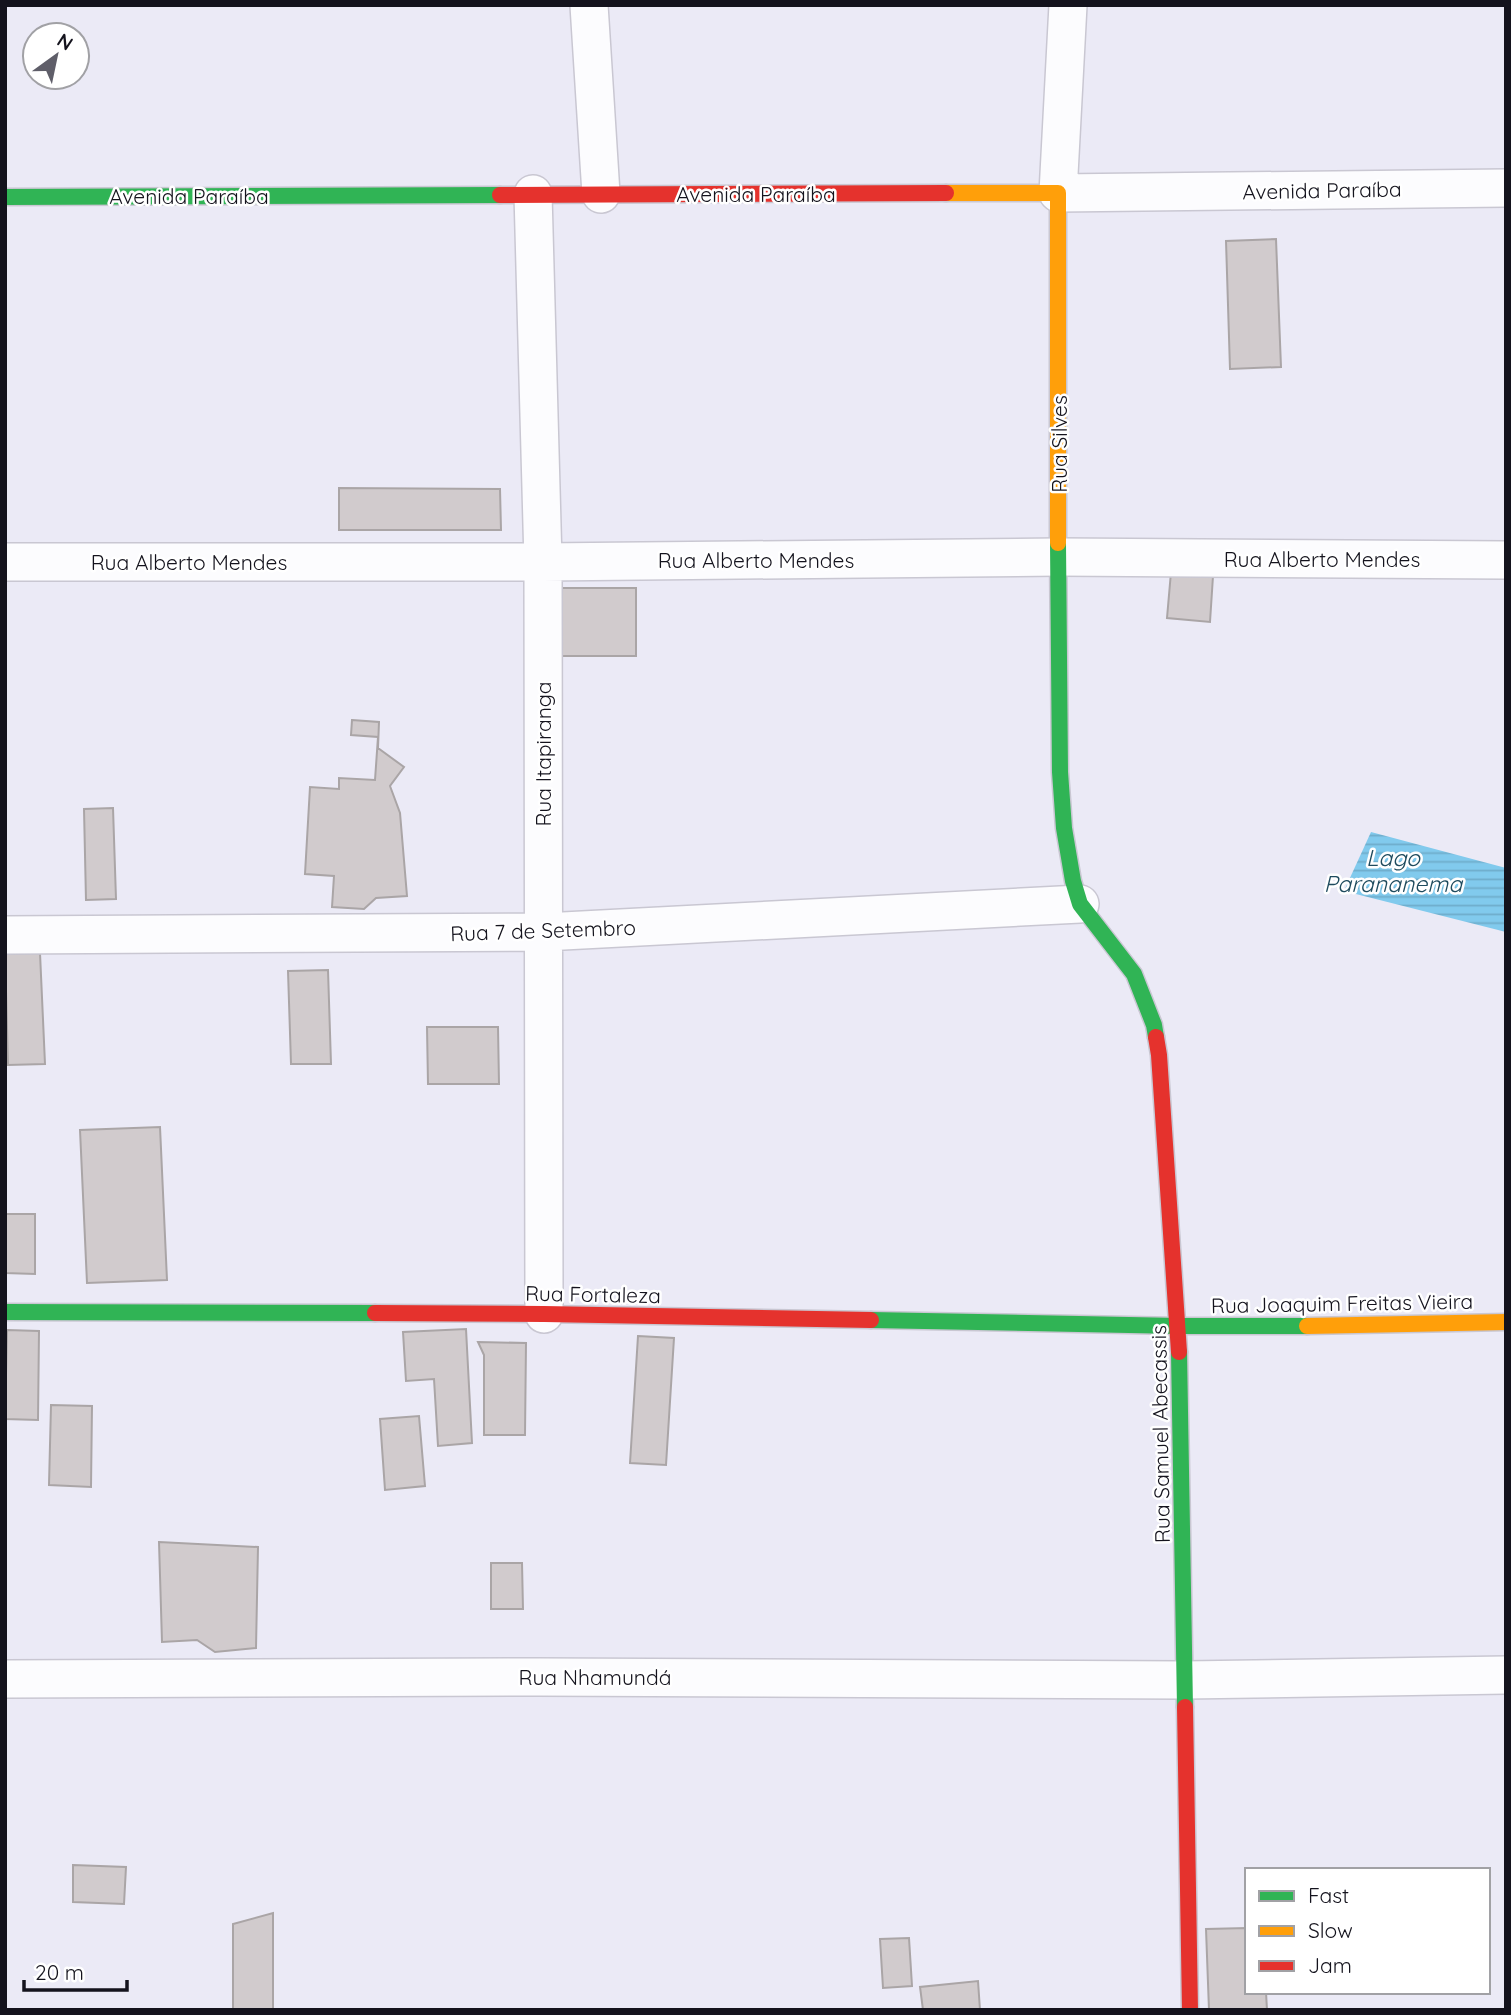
<svg xmlns="http://www.w3.org/2000/svg" width="1511" height="2015" font-family="Quicksand,sans-serif">
  <style>
    .water { fill: url(#water-rules) }
    .building { fill: #d1cbcd; stroke: #aaa5a6; stroke-width: 2 }
    .lines { fill: none; stroke-linecap: round; stroke-linejoin: round }
    .street-casing { stroke: #c9c7d2; stroke-width: 40 }
    .fast-casing { stroke: #c9c7d2; stroke-width: 19 }
    .slow-casing { stroke: #c9c7d2; stroke-width: 19 }
    .jam-casing { stroke: #c9c7d2; stroke-width: 19 }
    .street { stroke: #fcfcfe; stroke-width: 37 }
    .fast { stroke: #30b455; stroke-width: 16 }
    .slow { stroke: #ff9f0a; stroke-width: 16 }
    .jam { stroke: #e5322d; stroke-width: 16 }
    .labels { text-anchor: middle; dominant-baseline: central; stroke-width: 5; stroke-linejoin: round; paint-order: stroke }
    .street-label { font-size: 21px; fill: #14131d; stroke: #fff }
    .water-label { font-size: 23px; font-style: italic; fill: #1e4b5e; stroke: #fff }
  </style>
  <defs>
    <pattern id="water-rules" width="6" height="5" patternUnits="userSpaceOnUse" patternTransform="scale(1.75)"><rect width="6" height="5" fill="#81caed"/><path d="M0 2.5h6" fill="none" stroke="#6fadcb"/></pattern>
  </defs>
  <rect width="100%" height="100%" fill="#ebeaf6"/>
  <path class="water" d="M1371,832L1506,868V932L1344,891Z"/>
  <path class="building" d="M1276,239L1281,367L1230,369L1226,241Z
    M339,488L500,489L501,530H339Z
    M1171,572L1213,576L1210,622L1167,618Z
    M549,588H636V656H549Z
    M352,720L379,722L378,748L404,767L390,786L400,813L407,896L376,898L364,909L332,907L334,876L305,874L310,787L339,789V778L375,780L378,737L351,735Z
    M113,808L116,899L86,900L84,809Z
    M40,953L45,1064L8,1065L5,954Z
    M328,970L331,1064H291L288,971Z
    M427,1027H498L499,1084H428Z
    M160,1127L167,1280L87,1283L80,1130Z
    M5,1214H35V1274L5,1273Z
    M466,1329L472,1443L438,1446L434,1379L406,1381L403,1332Z
    M7,1330L39,1331L38,1420L5,1419Z
    M638,1336L674,1338L666,1465L630,1463Z
    M478,1342L526,1343L525,1435H484V1355Z
    M51,1405L92,1406L91,1487L49,1485Z
    M419,1416L425,1486L385,1490L380,1419Z
    M159,1542L258,1547L256,1648L215,1652L197,1640L162,1642Z
    M491,1563H522L523,1609H491Z
    M73,1865L126,1867L124,1904L73,1902Z
    M273,1913V2009H233V1924Z
    M1247,1928V1992H1266L1267,2010H1209L1206,1929Z
    M909,1938L912,1986L883,1988L880,1939Z
    M978,1981L980,2010H923L920,1987Z"/>
  <g class="lines">
    <g class="street-casing">
      <path id="street" d="M589,5L601,194
        M1068,5L1058,193L1506,188
        M533,194L543,562L544,1314
        M5,562H543L1059,557L1506,560
        M5,935L544,932L1080,904
        M5,1679L538,1677L1185,1680L1506,1675"/>
    </g>
    <g class="fast-casing">
      <path id="fast" d="M5,197L500,195
        M1058,543L1060,772L1064,828L1073,881L1080,904L1134,974L1154,1025L1156,1037
        M5,1312L375,1313
        M871,1320L1179,1326H1307
        M1179,1352L1185,1707"/>
    </g>
    <g class="slow-casing">
      <path id="slow" d="M946,193H1058V543
        M1307,1326L1506,1322"/>
    </g>
    <g class="jam-casing">
      <path id="jam" d="M500,195L946,193
        M1156,1037L1159,1055L1179,1352
        M375,1313L544,1314L871,1320
        M1185,1707L1190,2010"/>
    </g>
    <use href="#street" class="street"/>
    <use href="#fast" class="fast"/>
    <use href="#slow" class="slow"/>
    <use href="#jam" class="jam"/>
  </g>
  <g class="labels">
    <g class="street-label">
      <text transform="translate(1322 190) rotate(-1)">Avenida Paraíba</text>
      <text x="756" y="194">Avenida Paraíba</text>
      <text x="189" y="196">Avenida Paraíba</text>
      <text transform="translate(1059 444) rotate(-90)">Rua Silves</text>
      <text x="1322" y="559">Rua Alberto Mendes</text>
      <text x="756" y="560">Rua Alberto Mendes</text>
      <text x="189" y="562">Rua Alberto Mendes</text>
      <text transform="translate(543 754) rotate(-90)">Rua Itapiranga</text>
      <text transform="translate(543 930) rotate(-2)">Rua 7 de Setembro</text>
      <text transform="translate(593 1294) rotate(1)">Rua Fortaleza</text>
      <text transform="translate(1342 1303) rotate(-1)">Rua Joaquim Freitas Vieira</text>
      <text transform="translate(1160 1434) rotate(-91)">Rua Samuel Abecassis</text>
      <text x="595" y="1677">Rua Nhamundá</text>
    </g>
    <g class="water-label">
      <text x="1393" y="857">Lago<tspan x="1393" dy="26">Parananema</tspan></text>
    </g>
  </g>
  <rect width="1511" height="2015" fill="none" stroke="#14131d" stroke-width="14"/>
  <rect x="1245" y="1868" width="245" height="126" fill="#ffffff" stroke="#a1a1a5" stroke-width="2"/>
  <rect x="1259" y="1891" width="35" height="10" fill="#30b455" stroke="#a1a1a5" stroke-width="2"/>
  <text x="1308" y="1903" font-size="21" fill="#14131d">Fast</text>
  <rect x="1259" y="1926" width="35" height="10" fill="#ff9f0a" stroke="#a1a1a5" stroke-width="2"/>
  <text x="1308" y="1938" font-size="21" fill="#14131d">Slow</text>
  <rect x="1259" y="1961" width="35" height="10" fill="#e5322d" stroke="#a1a1a5" stroke-width="2"/>
  <text x="1308" y="1973" font-size="21" fill="#14131d">Jam</text>
  <g transform="translate(56 56) rotate(33)"><circle r="33" fill="#ffffff" stroke="#a1a1a5" stroke-width="2"/>
  <path d="M0-5L12 26L0 18L-12 26Z" fill="#5f5e69"/>
  <text y="-10" font-size="19" font-weight="bold" text-anchor="middle" fill="#14131d">N</text>
  </g>
  <path d="M24 1980v10h103v-10" fill="none" stroke="#14131d" stroke-width="3.5"/>
  <text x="35" y="1980" font-size="21" fill="#14131d" stroke="#ffffff" stroke-width="5" paint-order="stroke">20 m</text>
</svg>
